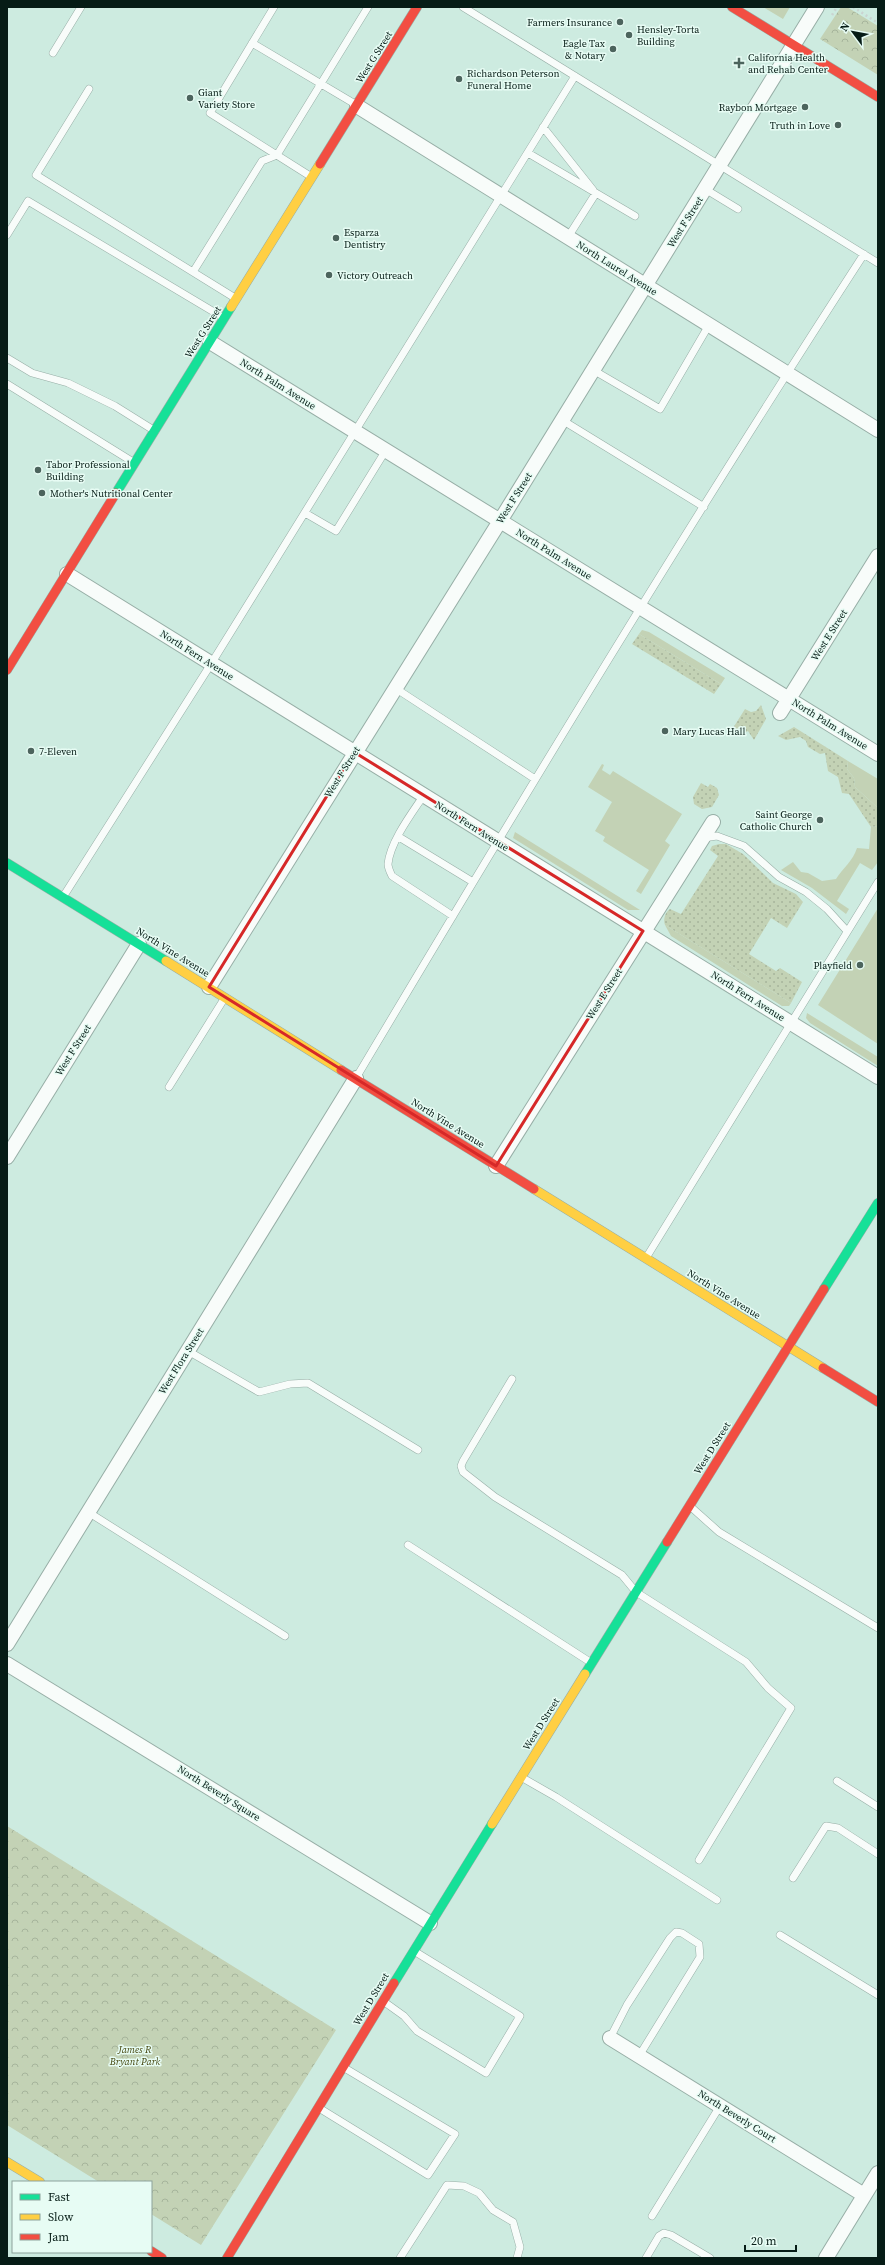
<svg xmlns="http://www.w3.org/2000/svg" width="885" height="2265" font-family="'Source Serif 4',serif">
  <style>
    .grass { fill: #c3d2b5 }
    .park { fill: url(#park-crowns) }
    .garden { fill: url(#garden-dots) }
    .lines { fill: none; stroke-linecap: round; stroke-linejoin: round }
    .lane-casing { stroke: #97aea6; stroke-width: 8 }
    .street-casing { stroke: #97aea6; stroke-width: 16 }
    .fast-casing { stroke: #97aea6; stroke-width: 10 }
    .slow-casing { stroke: #97aea6; stroke-width: 10 }
    .jam-casing { stroke: #97aea6; stroke-width: 10 }
    .path { stroke: #cad4d1; stroke-width: 2.5; stroke-dasharray: 2 3; stroke-linecap: butt }
    .lane { stroke: #f8fcfa; stroke-width: 7 }
    .street { stroke: #f8fcfa; stroke-width: 14 }
    .fast { stroke: #16e098; stroke-width: 9 }
    .slow { stroke: #ffcf43; stroke-width: 9 }
    .jam { stroke: #f24e42; stroke-width: 9 }
    .marked { fill: none; stroke: #d62828; stroke-width: 3; stroke-linejoin: round }
    .poi-dot { fill: #4c645d; stroke: #e7fcf4; stroke-width: 1.5 }
    .labels { text-anchor: middle; dominant-baseline: central; stroke-width: 3; stroke-linejoin: round; paint-order: stroke }
    .poi-label { font-size: 10px; fill: #061c16; stroke: #e7fcf4; text-anchor: start }
    .street-label { font-size: 10px; fill: #061c16; stroke: #e7fcf4 }
    .park-label { font-size: 10px; font-style: italic; fill: #45460e; stroke: #e7fcf4 }
  </style>
  <defs>
    <pattern id="park-crowns" width="20" height="18" patternUnits="userSpaceOnUse"><rect width="20" height="18" fill="#c3d2b5"/><path d="M2 6a3 3 0 1 1 6 0M12 15a3 3 0 1 1 6 0" fill="none" stroke="#a6b49b"/></pattern>
    <pattern id="garden-dots" width="8" height="8" patternUnits="userSpaceOnUse"><rect width="8" height="8" fill="#c3d2b5"/><path d="M2 2h.1M6 6h.1" fill="none" stroke="#a6b49b" stroke-width="1.8" stroke-linecap="round"/></pattern>
  </defs>
  <rect width="100%" height="100%" fill="#cdebe0"/>
  <path class="grass" d="M763,7H790L783,19Z
    M642,630L649,632L725,678L721,684L639,634Z
    M848,761L878,779V808L855,787L854,778L847,769Z
    M602,764L604,765L602,770L610,775L613,771L682,814L665,841L670,845L641,894L636,891L649,870L603,841L605,837L595,831L612,802L588,787Z
    M878,826V862L872,870L860,863L837,901L849,909L846,914L812,888L781,870L793,862L801,872L808,873L822,881L836,879C843,868 853,861 857,848L869,849L871,827Z
    M515,832L640,910H628L513,838Z
    M878,908V1044L818,1005Z
    M665,925L791,1003L789,1006H782L671,936Z
    M807,1013L878,1057V1066L810,1023L806,1018Z"/>
  <path class="park" d="M841,7H847L878,26V75L820,39Z
    M7,1826L336,2030L201,2245L151,2214V2182H99L7,2125Z"/>
  <path class="garden" d="M639,634L721,684L714,694L632,644Z
    M761,705L766,719L754,740L748,731L742,734L733,728L745,709L751,712L756,711Z
    M794,727L848,761L847,769L854,778L855,787L878,808V826L871,827L849,794L842,793L838,777L828,771L825,753L820,754L808,747L806,741L800,737L786,740L778,736Z
    M701,783L708,787L710,784L717,788L719,795L712,807L702,809L694,804L693,797Z
    M719,844H726L743,854L773,883L796,894L803,902L787,928L771,918L749,954L776,971L780,968L802,982L791,1003L665,925C663,920 665,912 670,909L681,914L718,856L710,850L712,846Z"/>
  <g class="lines">
    <g class="lane-casing">
      <path id="lane" d="M274,7L210,113L310,176
        M463,7L878,263
        M252,43L355,104
        M53,53L81,7
        M89,89L36,175L235,298
        M543,127L593,190
        M528,153L635,216
        M705,189L738,209
        M7,235L28,201L224,318
        M568,237L596,193
        M193,272L262,161L277,155L368,7
        M7,358L32,373L68,383L115,406L155,431
        M593,370L660,409L709,325
        M7,384L133,462
        M562,420L704,507
        M305,513L336,531L386,450
        M395,688L535,779
        M424,795C412,813 390,842 388,864C388,868 390,872 392,876L453,916
        M399,837L473,882
        M703,838L717,836L744,846L779,877L806,892L827,909L847,931
        M63,897L211,664L575,76
        M356,1078C521,801 688,525 864,254
        M169,1087L224,999
        M646,1258L878,882
        M188,1351L259,1392L290,1384L308,1383L418,1450
        M512,1379L463,1461L461,1466L463,1472L495,1497L622,1575L636,1592L746,1662L768,1688L791,1708L699,1860
        M691,1507L719,1532L878,1628
        M88,1512L285,1636
        M408,1545L590,1662
        M521,1777L556,1797L717,1900
        M837,1781L878,1807
        M793,1878L826,1826L838,1828L878,1854
        M780,1935L878,1995
        M383,2001L404,2016L417,2031L486,2073L520,2016L414,1951
        M610,2038L627,2005L670,1938L676,1932L682,1933L699,1944L700,1957L639,2056
        M319,2108L428,2175L455,2134L343,2067
        M652,2216L720,2106
        M400,2258L447,2185L464,2186L479,2193L493,2210L513,2222L520,2247L517,2258
        M646,2258L659,2236L664,2233L671,2235L710,2258"/>
    </g>
    <g class="street-casing">
      <path id="street" d="M357,106L878,430
        M210,342L878,754
        M67,574L878,1077
        M780,713L878,556
        M209,987L500,521L817,7
        M7,1157L139,944
        M496,1166L713,822
        M7,1644L356,1078
        M7,1664L430,1923
        M610,2038L864,2195
        M826,2258L878,2173"/>
    </g>
    <g class="fast-casing">
      <path id="fast" d="M116,493L231,307
        M7,863L166,961
        M824,1289L878,1203
        M585,1674L667,1542
        M394,1983L492,1824"/>
    </g>
    <g class="slow-casing">
      <path id="slow" d="M231,307L320,164
        M166,961L341,1070
        M534,1189L823,1368
        M492,1824L585,1674
        M7,2162L40,2182"/>
    </g>
    <g class="jam-casing">
      <path id="jam" d="M732,7L878,97
        M320,164L417,7
        M7,670L116,493
        M341,1070L534,1189
        M823,1368L878,1402
        M667,1542L824,1289
        M151,2251L162,2258
        M227,2258L394,1983"/>
    </g>
    <path class="path" d="M853,7L878,23
      M832,15L837,7"/>
    <use href="#lane" class="lane"/>
    <use href="#street" class="street"/>
    <use href="#fast" class="fast"/>
    <use href="#slow" class="slow"/>
    <use href="#jam" class="jam"/>
  </g>
  <path class="marked" d="M354,752L643,931L496,1166L209,987Z"/>
  <g class="poi-dot">
    <circle cx="620" cy="22" r="4"/>
    <circle cx="629" cy="35" r="4"/>
    <circle cx="613" cy="49" r="4"/>
    <path d="M737 57h4v4h4v4h-4v4h-4v-4h-4v-4h4z"/>
    <circle cx="459" cy="79" r="4"/>
    <circle cx="190" cy="98" r="4"/>
    <circle cx="805" cy="107" r="4"/>
    <circle cx="838" cy="125" r="4"/>
    <circle cx="336" cy="238" r="4"/>
    <circle cx="329" cy="275" r="4"/>
    <circle cx="38" cy="470" r="4"/>
    <circle cx="42" cy="493" r="4"/>
    <circle cx="665" cy="731" r="4"/>
    <circle cx="31" cy="751" r="4"/>
    <circle cx="820" cy="820" r="4"/>
    <circle cx="860" cy="965" r="4"/>
  </g>
  <g class="labels">
    <g class="poi-label">
      <text x="612" y="22" text-anchor="end">Farmers Insurance</text>
      <text x="637" y="29">Hensley-Torta<tspan x="637" dy="12">Building</tspan></text>
      <text x="605" y="43" text-anchor="end">Eagle Tax<tspan x="605" dy="12">&amp; Notary</tspan></text>
      <text x="748" y="57">California Health<tspan x="748" dy="12">and Rehab Center</tspan></text>
      <text x="467" y="73">Richardson Peterson<tspan x="467" dy="12">Funeral Home</tspan></text>
      <text x="198" y="92">Giant<tspan x="198" dy="12">Variety Store</tspan></text>
      <text x="797" y="107" text-anchor="end">Raybon Mortgage</text>
      <text x="830" y="125" text-anchor="end">Truth in Love</text>
      <text x="344" y="232">Esparza<tspan x="344" dy="12">Dentistry</tspan></text>
      <text x="337" y="275">Victory Outreach</text>
      <text x="46" y="464">Tabor Professional<tspan x="46" dy="12">Building</tspan></text>
      <text x="50" y="493">Mother's Nutritional Center</text>
      <text x="673" y="731">Mary Lucas Hall</text>
      <text x="39" y="751">7-Eleven</text>
      <text x="812" y="814" text-anchor="end">Saint George<tspan x="812" dy="12">Catholic Church</tspan></text>
      <text x="852" y="965" text-anchor="end">Playfield</text>
    </g>
    <g class="street-label">
      <text transform="translate(374 57) rotate(-58)">West G Street</text>
      <text transform="translate(685 222) rotate(-58)">West F Street</text>
      <text transform="translate(617 268) rotate(32)">North Laurel Avenue</text>
      <text transform="translate(203 332) rotate(-58)">West G Street</text>
      <text transform="translate(278 384) rotate(32)">North Palm Avenue</text>
      <text transform="translate(514 498) rotate(-58)">West F Street</text>
      <text transform="translate(554 554) rotate(32)">North Palm Avenue</text>
      <text transform="translate(829 635) rotate(-58)">West E Street</text>
      <text transform="translate(197 655) rotate(32)">North Fern Avenue</text>
      <text transform="translate(830 724) rotate(32)">North Palm Avenue</text>
      <text transform="translate(342 772) rotate(-58)">West F Street</text>
      <text transform="translate(472 826) rotate(32)">North Fern Avenue</text>
      <text transform="translate(173 952) rotate(32)">North Vine Avenue</text>
      <text transform="translate(604 994) rotate(-58)">West E Street</text>
      <text transform="translate(748 996) rotate(32)">North Fern Avenue</text>
      <text transform="translate(73 1050) rotate(-58)">West F Street</text>
      <text transform="translate(448 1123) rotate(32)">North Vine Avenue</text>
      <text transform="translate(724 1294) rotate(32)">North Vine Avenue</text>
      <text transform="translate(181 1361) rotate(-58)">West Flora Street</text>
      <text transform="translate(712 1448) rotate(-58)">West D Street</text>
      <text transform="translate(541 1724) rotate(-58)">West D Street</text>
      <text transform="translate(219 1793) rotate(32)">North Beverly Square</text>
      <text transform="translate(371 1999) rotate(-59)">West D Street</text>
      <text transform="translate(737 2116) rotate(32)">North Beverly Court</text>
    </g>
    <g class="park-label">
      <text x="135" y="2049">James R<tspan x="135" dy="12">Bryant Park</tspan></text>
    </g>
  </g>
  <rect width="885" height="2265" fill="none" stroke="#061c16" stroke-width="16"/>
  <rect x="12" y="2181" width="140" height="72" fill="#e7fcf4" stroke="#8da29b"/>
  <rect x="20" y="2194" width="20" height="6" fill="#16e098" stroke="#8da29b"/>
  <text x="48" y="2201" font-size="12" fill="#061c16">Fast</text>
  <rect x="20" y="2214" width="20" height="6" fill="#ffcf43" stroke="#8da29b"/>
  <text x="48" y="2221" font-size="12" fill="#061c16">Slow</text>
  <rect x="20" y="2234" width="20" height="6" fill="#f24e42" stroke="#8da29b"/>
  <text x="48" y="2241" font-size="12" fill="#061c16">Jam</text>
  <g transform="translate(853 32) rotate(302)" stroke="#e7fcf4" stroke-width="3" paint-order="stroke">
  <path d="M0-3L7 15L0 10L-7 15Z" fill="#061c16"/>
  <text y="-6" font-size="11" font-weight="bold" text-anchor="middle" fill="#061c16">N</text>
  </g>
  <path d="M745 2245v6h51v-6" fill="none" stroke="#061c16" stroke-width="2"/>
  <text x="751" y="2245" font-size="12" fill="#061c16" stroke="#e7fcf4" stroke-width="3" paint-order="stroke">20 m</text>
</svg>
